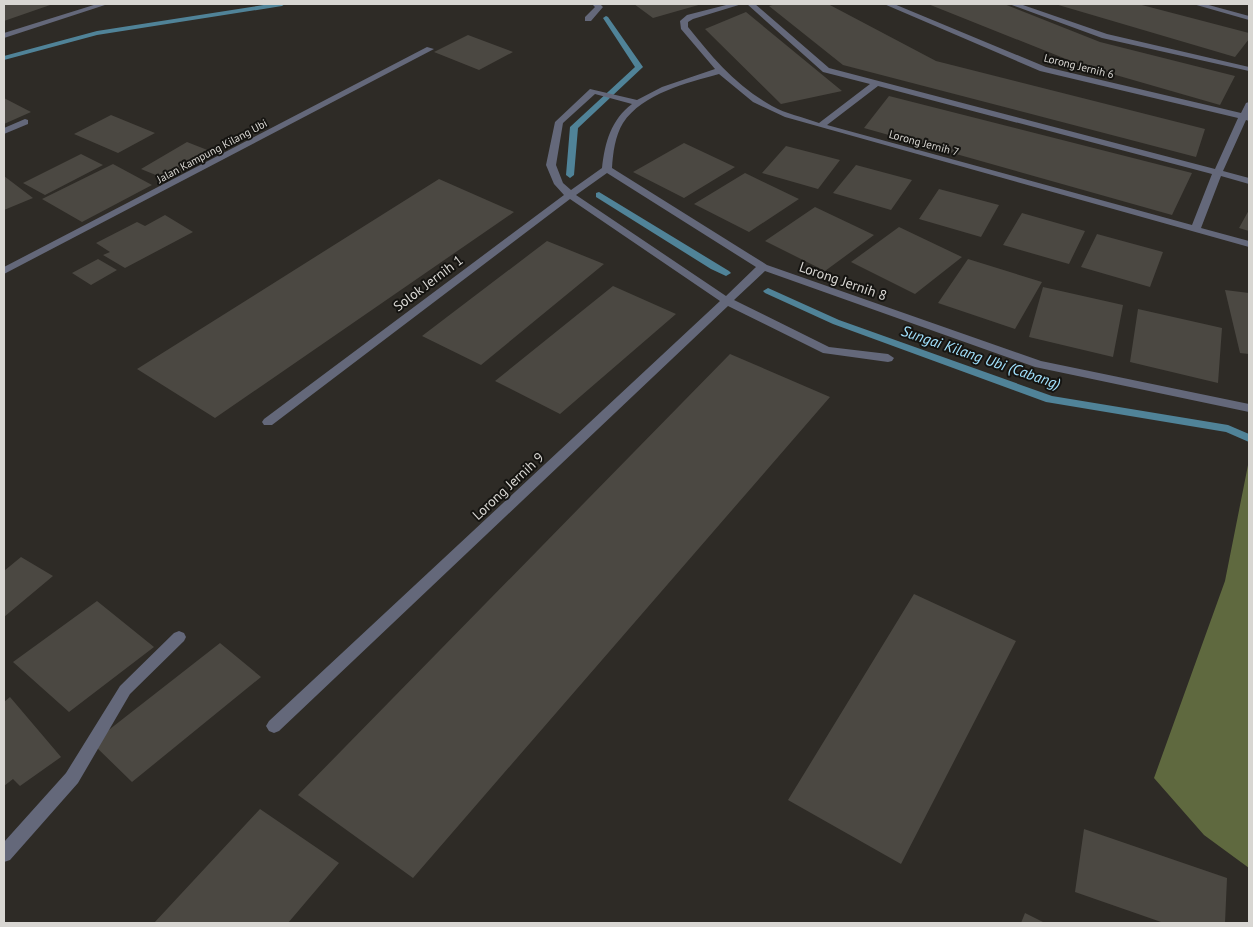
<svg xmlns="http://www.w3.org/2000/svg" width="1253" height="927" font-family="'PT Sans',sans-serif">
  <style>
    .forest { fill: #5f693f }
    .lines { fill: none; stroke-linecap: round; stroke-linejoin: round }
    .stream { fill: #508398; fill-rule: evenodd }
    .building { fill: #4b4842 }
    .minor { fill: #64687a; fill-rule: evenodd }
    .labels { text-anchor: middle; dominant-baseline: central; stroke-width: 4; stroke-linejoin: round; paint-order: stroke }
    .far-street-label { font-size: 11px; fill: #d8d6d2; stroke: #151411 }
    .street-label { font-size: 14px; fill: #d8d6d2; stroke: #151411 }
    .water-label { font-size: 15px; font-style: italic; fill: #a3e3ff; stroke: #151411 }
  </style>
  <rect width="100%" height="100%" fill="#2e2b26"/>
  <path class="forest" d="M1249,460V868L1204,835L1154,778L1225,581Z"/>
  <g class="lines">
    <path class="stream" d="M270,4H285L282,6L97,35L4,60V56L97,31Z
      M606,16L608,17L643,67L578,128L574,175L570,178L566,175L570,127L635,67L603,18Z
      M599,192L729,271L731,273L726,276L711,269L596,197V193Z
      M768,288L839,320L1052,396L1228,425L1249,434V442L1226,432L1046,402L833,324L765,293L763,291Z"/>
  </g>
  <path class="building" d="M4,4H53L4,21Z
    M634,4H702L653,18Z
    M776,4H828L936,61L1205,129L1196,157L843,65L769,6Z
    M928,4H1004L1100,42L1235,76L1220,105L1081,65Z
    M1055,4H1138L1249,33V39L1235,57Z
    M746,12L842,91L781,104L705,29Z
    M468,35L513,52L479,70L434,52Z
    M889,96L1192,173L1172,215L864,128Z
    M4,98L31,112L4,124Z
    M111,115L155,133L118,153L74,134Z
    M187,142L215,153L168,180L141,169Z
    M684,143L735,167L684,198L633,172Z
    M786,146L840,160L818,189L762,173Z
    M81,154L103,165L45,195L23,183Z
    M113,164L152,185L82,222L42,199Z
    M856,165L912,180L891,210L833,193Z
    M745,173L799,199L749,232L694,204Z
    M4,176L33,198L4,210Z
    M439,179L514,212L215,418L137,369Z
    M939,189L999,205L981,237L919,219Z
    M815,207L874,235L825,271L765,241Z
    M1249,210V231L1239,228Z
    M1022,213L1085,231L1069,264L1003,245Z
    M165,215L193,232L125,268L103,255L110,252L96,243L137,222L145,226Z
    M899,227L962,257L915,294L851,262Z
    M1097,234L1163,252L1150,287L1081,267Z
    M547,241L604,264L481,365L422,336Z
    M98,259L117,270L91,285L72,273Z
    M968,259L1042,282L1015,329L938,303Z
    M613,286L676,314L560,414L495,381Z
    M1043,287L1123,305L1113,357L1029,337Z
    M1225,290L1249,293V354L1240,353Z
    M1138,309L1222,328L1218,383L1130,362Z
    M730,354L830,397L413,878L298,795Z
    M21,557L53,576L4,617V571Z
    M914,594L1016,641L901,864L788,800Z
    M97,601L154,647L69,712L13,662Z
    M220,643L261,677L132,782L92,743Z
    M10,697L61,757L20,786L13,779L4,786V702Z
    M260,809L339,863L288,923H154Z
    M1084,829L1227,878L1225,923H1164L1075,892Z
    M1025,913L1045,923H1021Z"/>
  <g class="lines">
    <path class="minor" d="M97,4H108L4,38V33Z
      M592,4H600L603,7L591,21H585V17L595,7Z
      M730,4H742L693,19L688,22V27C712,57 737,87 772,106C786,114 803,117 819,123L870,84L823,72L747,4H755L829,68L1215,169L1238,118L1040,71L884,4H894L1046,67L1241,113L1246,103L1249,102V121L1246,120L1223,171L1249,178V184L1221,176L1201,228L1249,241V247L785,117L753,102L719,74C687,83 643,93 623,123C615,136 613,153 612,168L767,265L1041,361L1249,404V412L1035,367L765,271L734,300L829,347L888,354L894,358L892,361L888,362L823,353L728,306L279,731L274,733L269,731L266,726L269,721L720,301L570,199L272,425H264L262,422L264,419L564,195L554,184L546,165L555,122L590,89L637,100L662,87L715,69L681,29L680,21L687,15ZM878,86L1212,174L1192,225L827,125ZM595,94L632,104C611,120 605,142 602,168L571,190L563,183L556,165L563,123ZM607,173L756,267L726,296L576,195Z
      M1009,4H1020L1107,34L1249,67V71L1102,38Z
      M1193,4H1205L1249,16V20Z
      M427,47L434,49L4,274V267Z
      M25,119L28,120V124L4,134V128Z
      M179,631L184,633L186,637L184,641L130,694L78,783L10,860L4,862V842L66,773L120,686L174,633Z"/>
  </g>
  <g class="labels">
    <g class="far-street-label">
      <text transform="translate(1079 66) rotate(14)">Lorong Jernih 6</text>
      <text transform="translate(924 143) rotate(15)">Lorong Jernih 7</text>
      <text transform="translate(212 151) rotate(-28)">Jalan Kampung Kilang Ubi</text>
    </g>
    <g class="street-label">
      <text transform="translate(843 281) rotate(19)">Lorong Jernih 8</text>
      <text transform="translate(428 283) rotate(-37)">Solok Jernih 1</text>
      <text transform="translate(508 486) rotate(-43)">Lorong Jernih 9</text>
    </g>
    <g class="water-label">
      <text transform="translate(981 357) rotate(19)">Sungai Kilang Ubi (Cabang)</text>
    </g>
  </g>
  <rect width="1253" height="927" fill="none" stroke="#d8d6d2" stroke-width="10"/>
</svg>
